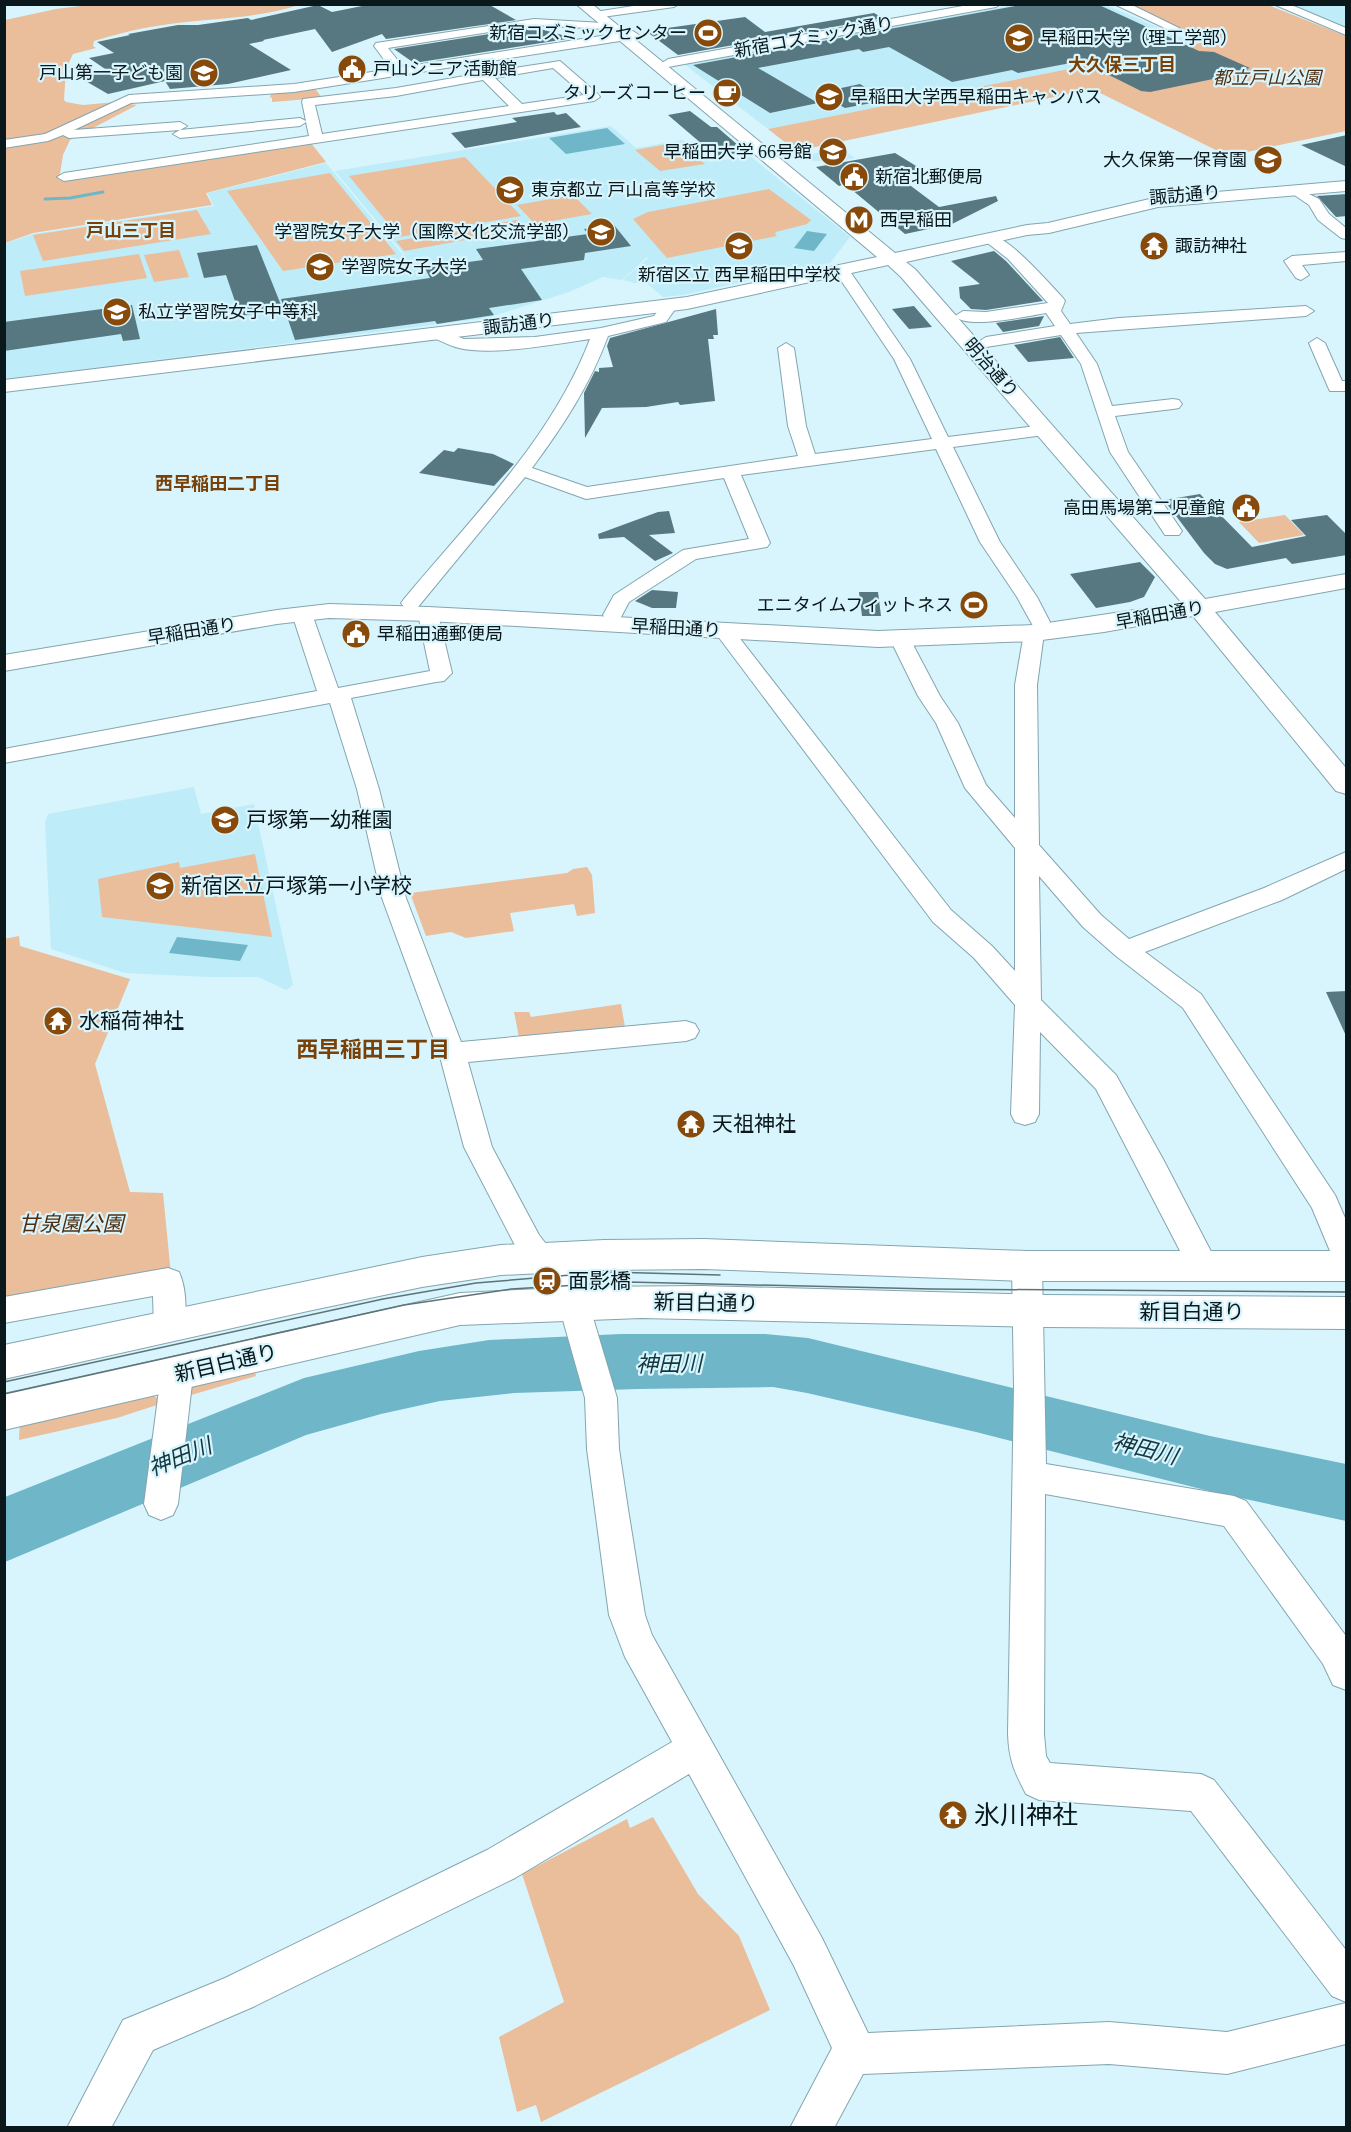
<svg xmlns="http://www.w3.org/2000/svg" width="1351" height="2132" font-family="'Times New Roman','Noto Sans JP',serif">
  <style>
    .built { fill: #beecf9 }
    .green { fill: #eabd9b }
    .water { fill: #6fb6c9 }
    .lines { fill: none; stroke-linecap: round; stroke-linejoin: round }
    .stream { stroke: #6fb6c9; stroke-width: 3 }
    .building { fill: #577881 }
    .minor-casing { stroke: #83a5af; stroke-width: 2 }
    .major-casing { stroke: #83a5af; stroke-width: 2 }
    .minor { fill: #fff; fill-rule: evenodd }
    .major { fill: #fff; fill-rule: evenodd }
    .tram { stroke: #5e7277; stroke-width: 1.5 }
    .labels { text-anchor: middle; dominant-baseline: central; stroke-width: 4.5; stroke-linejoin: round; paint-order: stroke }
    .far-poi-label { font-size: 18px; fill: #0a171b; stroke: #d8f5fd; text-anchor: start }
    .far-street-label { font-size: 18px; fill: #0a171b; stroke: #d8f5fd }
    .far-neighbourhood-label { font-size: 18px; font-weight: bold; fill: #794107; stroke: #d8f5fd }
    .far-park-label { font-size: 18px; font-style: italic; fill: #502e12; stroke: #d8f5fd }
    .poi-label { font-size: 21px; fill: #0a171b; stroke: #d8f5fd; text-anchor: start }
    .park-label { font-size: 21px; font-style: italic; fill: #502e12; stroke: #d8f5fd }
    .street-label { font-size: 21px; fill: #0a171b; stroke: #d8f5fd }
    .neighbourhood-label { font-size: 22px; font-weight: bold; fill: #794107; stroke: #d8f5fd }
    .water-label { font-size: 22px; font-style: italic; fill: #13363f; stroke: #d8f5fd }
    .near-poi-label { font-size: 26px; fill: #0a171b; stroke: #d8f5fd; text-anchor: start }
  </style>
  <rect width="100%" height="100%" fill="#d8f5fd"/>
  <path class="built" d="M1019,4L1106,5L1197,44L768,129L684,64Z
    M1286,5H1346V30Z
    M611,126L636,148L683,140L710,162L750,156L850,237L830,263L683,295L663,297L644,281L635,283L623,280L648,258L647,257L622,280L603,277L569,292L487,318L5,379L4,244L33,234L214,206L207,193L326,163L403,255L413,253L404,254L335,171Z
    M840,148L855,158L835,162L810,161L803,156Z
    M194,787L201,814L254,804L293,985L286,990L258,977H208L125,973L51,949L45,822L48,814Z"/>
  <path class="green" d="M97,4L299,5C253,20 205,18 157,26C135,29 114,35 94,41L93,46L96,48L73,54L66,69L64,100L66,102L83,105L116,102L137,105L70,140L63,155L59,180L311,143L326,162L206,193L212,205L33,233L5,243V20L56,9Z
    M1128,5H1268L1346,36V131L1228,156L1092,89L796,151L768,129L1210,41Z
    M314,87L322,98L272,102V98L270,97L272,92Z
    M679,142L705,164L660,171L635,150Z
    M465,157L521,216L399,237L349,176Z
    M330,173L396,254L283,271L227,191Z
    M769,189L811,220L807,224L776,232L775,234L777,236L667,258L633,219L648,212Z
    M573,195L592,214L535,224L517,205Z
    M197,210L211,234L43,261L33,235Z
    M517,220L526,229L404,251L396,241Z
    M179,250L189,277L154,282L144,255Z
    M139,254L147,278L25,296L20,271Z
    M1285,515L1304,535L1259,543L1239,522Z
    M255,854L272,937L102,917L98,879L179,862L180,868Z
    M587,867L592,875L595,913L577,916L574,904L510,913L514,931L466,938L451,932L426,936L410,893L567,873L573,869Z
    M19,936L20,946L130,979L95,1064L130,1192L163,1193L171,1275L5,1304L4,939Z
    M621,1004L625,1027L519,1037L514,1012H529L531,1017Z
    M254,1368L256,1376L181,1398L185,1387Z
    M151,1394L157,1398L160,1404L117,1418L19,1440L20,1419Z
    M653,1817L698,1894L739,1936L770,2010L541,2122L536,2105L517,2112L499,2037L564,2002L522,1874L627,1819L630,1828Z"/>
  <path class="water" d="M607,128L625,144L566,154L549,138Z
    M807,231L827,234L814,251L794,248Z
    M177,937L248,945L240,961L169,953Z
    M621,1334H765L808,1338L1210,1436L1346,1464V1521L1213,1492L976,1432L807,1393L773,1387L638,1389L514,1393L440,1401L381,1414L306,1435L5,1562V1497L304,1378L419,1351L489,1340Z"/>
  <g class="lines">
    <path class="stream" d="M45,199L70,198L103,192"/>
  </g>
  <path class="building" d="M372,4H488L516,20L386,39L382,34L332,52L315,29L263,40L264,41L249,44L291,70L228,84L170,89L165,81L108,94L82,79L86,78L84,76L108,71L89,58L114,53L97,42L130,35L128,34L178,25H198L248,18L251,20L318,5L332,12Z
    M1026,4H1097L1199,51L1214,52L1250,68L1246,69L1252,71L1150,92L1141,91L1081,61L1018,73L1012,70L952,82L889,47L863,52L859,49L758,68L818,103L770,113L693,65Z
    M874,13L883,18L678,55L646,31L745,17L765,32Z
    M533,27L573,38L414,63L394,49Z
    M860,84L887,100L845,108L818,93Z
    M690,111L711,127H717L746,152L716,156L668,115Z
    M554,112L557,115L566,113L581,127L465,148L451,133L517,122L512,118Z
    M1347,135V167L1301,145Z
    M895,153L921,169L895,174L939,207L996,196L998,201L952,224L905,234L845,184L839,186L816,167Z
    M1347,194V216L1336,217L1317,196Z
    M614,225L631,246L585,253L584,260L521,269L542,300L489,308L494,315L437,324L435,321L295,340L281,299L430,278L425,268L483,260L476,249L588,234L584,229Z
    M257,245L283,310L240,316L226,275L204,278L197,253Z
    M994,251L1006,261L1043,301L986,310L971,309L960,298L959,287L980,284L951,261Z
    M132,305L140,339L123,341L121,334L4,351V322Z
    M914,306L932,327L909,329L892,309Z
    M716,309L718,335H713L714,339H708L715,401L680,405L678,402L646,407L602,408L585,438L584,393L595,371L599,372V368L613,367L607,346L610,338Z
    M1044,316L1039,326L1003,332L996,323Z
    M1060,337L1074,358L1028,362L1014,345Z
    M458,448L493,454L514,464L494,486L419,473L444,450L454,452Z
    M1200,494L1252,547L1306,536L1291,520L1327,515L1347,535V555L1292,564L1286,558L1227,569L1215,564L1204,553L1164,500Z
    M669,511L675,533L649,535L673,553L655,561L624,537L599,539L598,534L658,512Z
    M1140,562L1155,577L1144,597L1130,602L1096,608L1070,574Z
    M652,590L678,592L676,608H652L635,601Z
    M859,592H878L881,616H862Z
    M1347,991V1038L1326,992Z"/>
  <g class="lines">
    <g class="minor-casing">
      <path id="minor" d="M646,4H679L674,7L595,18L589,15L595,12Z
        M974,4H1001L996,7L668,67L662,63L668,59Z
        M1114,4H1130L1181,29L1179,31H1171Z
        M1273,4H1289L1346,28V35Z
        M534,19L603,23L609,26L603,29L534,25L388,48L403,67L633,31L639,35L633,39L478,63L489,72L560,61L598,94L600,97L594,101L64,181L57,177L64,173L309,136L306,122L300,126L180,138L173,134L180,130L300,118L306,121L302,102L303,99L396,88L476,74L465,65L294,92L131,103L74,130L180,122L187,126L180,130L69,138L63,135L48,141L4,148V140L45,134L129,95L294,84L391,69L374,46L376,43ZM553,68L584,95L522,104L495,78ZM483,80L509,106L322,134L315,105L396,96Z
        M1297,188L1319,199L1329,214L1346,228V239L1341,238L1318,220L1309,205L1290,192L1292,189Z
        M990,234C1011,239 1047,281 1063,298L1065,301L1061,311L1070,324L1119,318L1306,306L1314,311L1306,316L1076,333L1097,364L1112,406L1173,399L1179,400L1182,404L1179,408L1173,409L1115,416L1128,452L1182,531L1179,535H1165L1110,452L1081,364L1061,335L986,347L978,342L986,337L1055,326L1046,313C1028,316 967,330 955,316L963,311L986,312L1048,303L1008,259L985,241L983,238Z
        M1346,252V261L1302,265L1309,275L1301,280L1296,278L1284,261L1292,256Z
        M842,265L847,267L910,359L948,437L1044,425L1050,426L1053,430L1050,434L1044,435L953,447L1000,542L1037,597L1050,622L1047,626H1033L1017,597L980,542L936,449L741,475L770,543L767,547L696,559L629,602L620,619H606L603,615L614,595L683,550L749,539L724,478L586,499L525,477L418,607H404L401,603L404,599C471,518 552,439 590,339C556,344 492,356 459,348C450,346 441,341 432,337L430,334L432,331H444L464,339L535,337L601,328L654,316L664,302H676L678,305L666,322L608,336C590,385 563,426 532,468L587,487L798,456L788,426L778,348L786,343L794,348L806,426L815,454L932,439L894,359L834,270Z
        M1317,338L1325,343L1342,381H1346V391H1330L1328,387L1309,343Z
        M302,608L309,610L312,614L338,688L430,671L418,614L421,610H435L438,614L452,673L444,681L436,682L351,698L379,789L406,898L461,1042L686,1021L695,1024L699,1031L695,1038L686,1041L468,1062L492,1147L539,1235L584,1292L588,1301L617,1398L619,1449L628,1509L645,1615L652,1635L822,1938L868,2033L1109,2022L1227,2032L1346,2003V2044L1227,2074L1109,2064L863,2074L834,2128H790L832,2048L794,1966L689,1774L515,1878L253,2007L153,2050L111,2128H67L123,2020L225,1978L487,1850L672,1742L625,1657L609,1615L587,1449L585,1398L559,1306L519,1253L464,1147L439,1053L382,898L357,789L330,703L4,763V749L317,691L292,614L295,610Z
        M724,625L731,627L951,910L992,946L1015,971V848L965,788L936,723L918,696L890,639L893,635L900,633L907,635L910,639L940,696L958,723L986,785L1015,818V685L1024,633L1027,629L1034,627L1041,629L1044,633L1037,685L1039,845L1101,915L1129,939L1264,888L1346,852V869L1282,900L1145,952L1201,994L1335,1195L1346,1220V1266L1335,1263L1312,1208L1183,1008L1116,956L1083,927L1039,876L1041,1000L1116,1075L1163,1159L1218,1265L1214,1274L1203,1278L1192,1274L1096,1089L1040,1032L1039,1114L1035,1122L1025,1125L1015,1122L1011,1114L1015,1005L974,958L933,922L717,635L714,631L717,627Z
        M1027,1253L1038,1257L1042,1266L1046,1464L1234,1496L1246,1501L1346,1636V1690L1333,1685L1323,1664L1224,1526L1045,1494L1044,1734L1046,1756L1050,1763L1201,1774L1214,1780L1346,1950V2002L1332,1996L1191,1811L1039,1800L1026,1794C1014,1771 1009,1760 1008,1734L1014,1387L1012,1266L1016,1257Z
        M168,1268L179,1272C187,1289 188,1320 180,1336L169,1340L158,1336L154,1327L153,1296L4,1323V1297Z
        M177,1361L188,1365L193,1375L178,1504L173,1515L161,1520L149,1515L144,1504L161,1375L166,1365Z"/>
    </g>
    <g class="major-casing">
      <path id="major" d="M576,4H592L895,253L1027,225L1048,223L1158,197L1346,181V191L1158,207L1049,233L1027,235L906,262L915,269L1205,599L1346,574V588L1215,612L1346,768V794L1336,791L1193,616L1104,632L1034,641L878,647L428,621L329,618L277,624L4,671V655L277,610L329,604L428,607L878,631L1034,625L1182,603L901,277L888,265L687,309L4,392V380L687,297L877,257Z
        M704,1239L1027,1251H1346V1281H1027L704,1269L604,1270L501,1275L422,1287L308,1311L4,1379V1345L422,1257L501,1245L604,1240Z
        M701,1286L1043,1295L1346,1297V1329L1043,1327L641,1318L460,1325L4,1430V1394L460,1293L581,1287Z"/>
    </g>
    <use href="#minor" class="minor"/>
    <use href="#major" class="major"/>
    <path class="tram" d="M4,1382L383,1299L476,1283L607,1272L720,1275
      M4,1394L404,1305L511,1289L628,1282L931,1289L1346,1292"/>
  </g>
  <defs>
    <g id="stadium-disc" transform="scale(1.5)"><circle r="9.5" fill="#874a0a" stroke="#d8f5fd"/><path d="M0-5a6.5 5 0 1 0 0 10a6.5 5 0 1 0 0-10ZM-3.5-1.8h7v3.6h-7Z" fill="#fff"/></g>
    <g id="university-disc" transform="scale(1.5)"><circle r="9.5" fill="#874a0a" stroke="#d8f5fd"/><path d="M0-5L7-2L0 1L-7-2ZM-4 1L0 2.5L4 1V4Q0 6-4 4Z" fill="#fff"/></g>
    <g id="civic-disc" transform="scale(1.5)"><circle r="9.5" fill="#874a0a" stroke="#d8f5fd"/><path d="M-.6-6.5H3V-4.5H.6V-3L4-1V1h2V6H-6V1h2V-1L-.6-3ZM-1.2 2.5V6h2.4V2.5Z" fill="#fff"/></g>
    <g id="school-disc" transform="scale(1.5)"><circle r="9.5" fill="#874a0a" stroke="#d8f5fd"/><path d="M0-5L7-2L0 1L-7-2ZM-4 1L0 2.5L4 1V4Q0 6-4 4Z" fill="#fff"/></g>
    <g id="cafe-disc" transform="scale(1.5)"><circle r="9.5" fill="#874a0a" stroke="#d8f5fd"/><path d="M-5.5-4.5H6V0H3Q3 3.5 0 3.5H-2.5Q-5.5 3.5-5.5 0ZM3-3.2v2h1.7v-2ZM-6 4.5H4V6H-6Z" fill="#fff"/></g>
    <g id="metro-disc" transform="scale(1.5)"><circle r="9.5" fill="#874a0a" stroke="#d8f5fd"/><path d="M-5.5 5V-5H-3L0 0L3-5H5.5V5H3V-.5L0 4L-3-.5V5Z" fill="#fff"/></g>
    <g id="temple-disc" transform="scale(1.5)"><circle r="9.5" fill="#874a0a" stroke="#d8f5fd"/><path d="M0-6L5-2H3V0L6.5 2.5H4V6H1.5V3h-3V6H-4V2.5H-6.5L-3 0V-2H-5Z" fill="#fff"/></g>
    <g id="station-disc" transform="scale(1.5)"><circle r="9.5" fill="#874a0a" stroke="#d8f5fd"/><path d="M-3-6H3Q5-6 5-4V2Q5 4 3 4L4.5 6H3L1.5 4h-3L-3 6H-4.5L-3 4Q-5 4-5 2V-4Q-5-6-3-6ZM-3.5-4v3h7v-3ZM-3.5 1v1.5H-2V1ZM2 1v1.5H3.5V1Z" fill="#fff"/></g>
  </defs>
  <g fill-rule="evenodd">
    <use href="#stadium-disc" x="708" y="33"/>
    <use href="#university-disc" x="1019" y="38"/>
    <use href="#civic-disc" x="352" y="69"/>
    <use href="#school-disc" x="204" y="73"/>
    <use href="#cafe-disc" x="727" y="93"/>
    <use href="#university-disc" x="829" y="97"/>
    <use href="#university-disc" x="833" y="152"/>
    <use href="#school-disc" x="1268" y="160"/>
    <use href="#civic-disc" x="854" y="177"/>
    <use href="#school-disc" x="510" y="190"/>
    <use href="#metro-disc" x="859" y="220"/>
    <use href="#university-disc" x="601" y="232"/>
    <use href="#school-disc" x="739" y="246"/>
    <use href="#temple-disc" x="1154" y="246"/>
    <use href="#university-disc" x="320" y="267"/>
    <use href="#school-disc" x="117" y="312"/>
    <use href="#civic-disc" x="1246" y="508"/>
    <use href="#stadium-disc" x="974" y="605"/>
    <use href="#civic-disc" x="356" y="634"/>
    <use href="#school-disc" x="225" y="820"/>
    <use href="#school-disc" x="160" y="886"/>
    <use href="#temple-disc" x="58" y="1021"/>
    <use href="#temple-disc" x="691" y="1124"/>
    <use href="#station-disc" x="547" y="1281"/>
    <use href="#temple-disc" x="953" y="1815"/>
  </g>
  <g class="labels">
    <g class="far-poi-label">
      <text x="687" y="33" text-anchor="end">新宿コズミックセンター</text>
      <text x="1040" y="38">早稲田大学（理工学部）</text>
      <text x="373" y="69">戸山シニア活動館</text>
      <text x="183" y="73" text-anchor="end">戸山第一子ども園</text>
      <text x="706" y="93" text-anchor="end">タリーズコーヒー</text>
      <text x="850" y="97">早稲田大学西早稲田キャンパス</text>
      <text x="812" y="152" text-anchor="end">早稲田大学 66号館</text>
      <text x="1247" y="160" text-anchor="end">大久保第一保育園</text>
      <text x="875" y="177">新宿北郵便局</text>
      <text x="531" y="190">東京都立 戸山高等学校</text>
      <text x="880" y="220">西早稲田</text>
      <text x="580" y="232" text-anchor="end">学習院女子大学（国際文化交流学部）</text>
      <text x="1175" y="246">諏訪神社</text>
      <text x="341" y="267">学習院女子大学</text>
      <text x="739" y="275" text-anchor="middle">新宿区立 西早稲田中学校</text>
      <text x="138" y="312">私立学習院女子中等科</text>
      <text x="1225" y="508" text-anchor="end">高田馬場第二児童館</text>
      <text x="953" y="605" text-anchor="end">エニタイムフィットネス</text>
      <text x="377" y="634">早稲田通郵便局</text>
    </g>
    <g class="far-street-label">
      <text transform="translate(814 37) rotate(-10)">新宿コズミック通り</text>
      <text transform="translate(1185 195) rotate(-5)">諏訪通り</text>
      <text transform="translate(519 324) rotate(-7)">諏訪通り</text>
      <text transform="translate(991 368) rotate(49)">明治通り</text>
      <text transform="translate(1160 615) rotate(-10)">早稲田通り</text>
      <text transform="translate(676 628) rotate(3)">早稲田通り</text>
      <text transform="translate(192 631) rotate(-9)">早稲田通り</text>
    </g>
    <g class="far-neighbourhood-label">
      <text x="1122" y="65">大久保三丁目</text>
      <text x="131" y="231">戸山三丁目</text>
      <text x="218" y="484">西早稲田二丁目</text>
    </g>
    <g class="far-park-label">
      <text x="1267" y="78">都立戸山公園</text>
    </g>
    <g class="poi-label">
      <text x="246" y="820">戸塚第一幼稚園</text>
      <text x="181" y="886">新宿区立戸塚第一小学校</text>
      <text x="79" y="1021">水稲荷神社</text>
      <text x="712" y="1124">天祖神社</text>
      <text x="568" y="1281">面影橋</text>
    </g>
    <g class="park-label">
      <text x="71" y="1224">甘泉園公園</text>
    </g>
    <g class="street-label">
      <text transform="translate(706 1303) rotate(1)">新目白通り</text>
      <text x="1192" y="1312">新目白通り</text>
      <text transform="translate(226 1363) rotate(-13)">新目白通り</text>
    </g>
    <g class="neighbourhood-label">
      <text x="373" y="1049">西早稲田三丁目</text>
    </g>
    <g class="water-label">
      <text transform="translate(669 1364) rotate(-1)">神田川</text>
      <text transform="translate(1145 1449) rotate(14)">神田川</text>
      <text transform="translate(180 1457) rotate(-22)">神田川</text>
    </g>
    <g class="near-poi-label">
      <text x="974" y="1815">氷川神社</text>
    </g>
  </g>
  <rect width="1351" height="2132" fill="none" stroke="#0a171b" stroke-width="12"/>
</svg>
